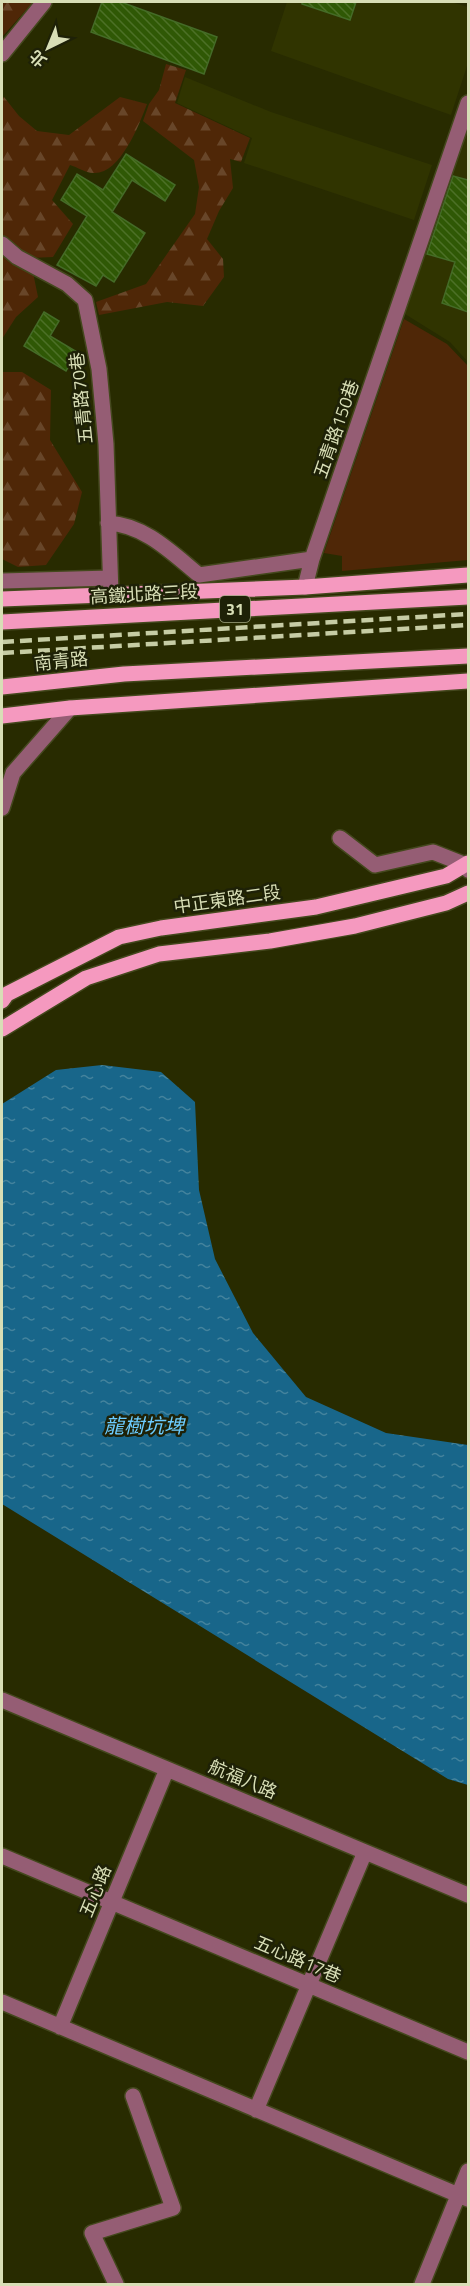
<svg xmlns="http://www.w3.org/2000/svg" width="470" height="2286" font-family="'Titillium Web','Noto Sans TC',sans-serif">
  <style>
    .built { fill: #303400 }
    .green { fill: #4f2707 }
    .forest { fill: url(#forest-firs) }
    .water { fill: url(#water-ripples) }
    .building { fill: url(#building-back-hatch); stroke: #446b27; stroke-width: 1.5 }
    .lines { fill: none; stroke-linecap: round; stroke-linejoin: round }
    .minor-casing { stroke: #44481d; stroke-width: 18 }
    .major-casing { stroke: #44481d; stroke-width: 18 }
    .minor { stroke: #955d74; stroke-width: 15 }
    .major { stroke: #f599bf; stroke-width: 15 }
    .rail { stroke: #c6cca4; stroke-width: 4.5; stroke-dasharray: 12 6; stroke-linecap: butt }
    .labels { text-anchor: middle; dominant-baseline: central; stroke-width: 5; stroke-linejoin: round; paint-order: stroke }
    .shield { fill: #1e2107; stroke: #a0a582; stroke-width: 1.5 }
    .shield-label { font-size: 16px; font-weight: bold; fill: #d8deb6 }
    .street-label { font-size: 18px; fill: #d8deb6; stroke: #1e2107 }
    .water-label { font-size: 20px; font-style: italic; fill: #6cccff; stroke: #1e2107 }
  </style>
  <defs>
    <pattern id="forest-firs" width="22" height="20" patternUnits="userSpaceOnUse" patternTransform="scale(1.5)"><rect width="22" height="20" fill="#4f2707"/><path d="M5 1l3.5 6h-7zM16 11l3.5 6h-7z" fill="#684629"/></pattern>
    <pattern id="water-ripples" width="26" height="14" patternUnits="userSpaceOnUse" patternTransform="scale(1.5)"><rect width="26" height="14" fill="#18668a"/><path d="M2 4q2-2 4 0t4 0M15 11q2-2 4 0t4 0" fill="none" stroke="#44839d"/></pattern>
    <pattern id="building-back-hatch" width="6" height="6" patternUnits="userSpaceOnUse" patternTransform="scale(1.5)"><rect width="6" height="6" fill="#2f5805"/><path d="M-1 5l2 2M0 0l6 6M5-1l2 2" fill="none" stroke="#4c7027"/></pattern>
  </defs>
  <rect width="100%" height="100%" fill="#282b00"/>
  <path class="built" d="M287,2H451L468,7V63L451,115L271,51Z
    M185,77L271,112L432,165L414,220L244,163L252,138L177,103Z
    M468,126V362L450,342L405,314Z"/>
  <path class="green" d="M404,319L447,344L468,366V560L342,571V556L324,553Z"/>
  <path class="forest" d="M2,2H33L2,37Z
    M166,64L186,70L175,103L250,138L241,162L230,159L233,188L219,211L207,239L223,259L224,277L203,306L167,302L99,315L96,302L146,284L195,214L199,187L194,160L143,121L149,104L159,90Z
    M4,97L19,116L37,131L69,135L120,97L147,104C139,125 120,175 93,173C86,173 77,167 70,165L52,200L73,224L53,257L30,258L38,297L16,317L2,339V98Z
    M2,372H22L51,390L50,440L82,492L74,524L46,565L18,567L2,559Z"/>
  <path class="water" d="M102,1065L161,1072L195,1102L199,1190L215,1259L253,1333L306,1397L386,1433L468,1445V1785L448,1779L2,1504V1104L56,1070Z"/>
  <path class="building" d="M102,2H121L217,37L204,74L91,32Z
    M302,2H356L350,20L302,4Z
    M126,154L175,185L165,201L132,180L112,212L145,233L114,282L103,275L96,286L57,265L87,216L61,200L77,174L103,190Z
    M453,176L468,180V312L442,303L455,262L427,254Z
    M44,312L59,321L50,336L77,352L66,371L24,346Z"/>
  <g class="lines">
    <g class="minor-casing">
      <path id="minor" d="M2,54L44,2
        M2,244L17,257L67,284L85,300L99,369L106,444L111,594
        M108,523C145,525 172,553 199,575L312,559L468,103
        M2,581L110,578
        M305,587L312,559
        M2,808L13,773L70,708
        M340,838L375,865L433,852L466,865L468,870
        M2,1700L468,1895
        M2,1856L468,2052
        M2,2002L468,2199
        M60,2027L167,1769
        M256,2110L365,1852
        M116,2284L92,2233L173,2208L133,2096
        M422,2284L468,2171"/>
    </g>
    <g class="major-casing">
      <path id="major" d="M2,599L305,587L468,575
        M2,622L468,597
        M2,687L124,674L468,656
        M2,716L70,708L468,681
        M2,1001L7,994L119,937L161,928L316,907L446,876L468,863
        M2,1029L86,978L159,954L270,941L355,926L446,903L468,893"/>
    </g>
    <use href="#minor" class="minor"/>
    <use href="#major" class="major"/>
    <path class="rail" d="M2,642L468,614
      M2,653L468,625"/>
  </g>
  <g class="labels">
    <rect class="shield" x="220" y="596" width="30" height="26" rx="4.5"/>
    <g class="shield-label">
      <text x="235" y="609">31</text>
    </g>
    <g class="street-label">
      <text transform="translate(81 398) rotate(-96)">五青路70巷</text>
      <text transform="translate(336 429) rotate(-71)">五青路150巷</text>
      <text transform="translate(144 594) rotate(-3)">高鐵北路三段</text>
      <text transform="translate(61 661) rotate(-6)">南青路</text>
      <text transform="translate(227 899) rotate(-8)">中正東路二段</text>
      <text transform="translate(243 1779) rotate(23)">航福八路</text>
      <text transform="translate(95 1891) rotate(-68)">五心路</text>
      <text transform="translate(298 1959) rotate(23)">五心路17巷</text>
    </g>
    <g class="water-label">
      <text x="144" y="1425">龍樹坑埤</text>
    </g>
  </g>
  <rect width="470" height="2286" fill="none" stroke="#d8deb6" stroke-width="6"/>
  <g transform="translate(48 48) rotate(223)" stroke="#1e2107" stroke-width="4.5" paint-order="stroke">
  <path d="M0-4.5L10 22L0 15L-10 22Z" fill="#d8deb6"/>
  <text y="-9" font-size="16" font-weight="bold" text-anchor="middle" fill="#d8deb6">北</text>
  </g>
</svg>
